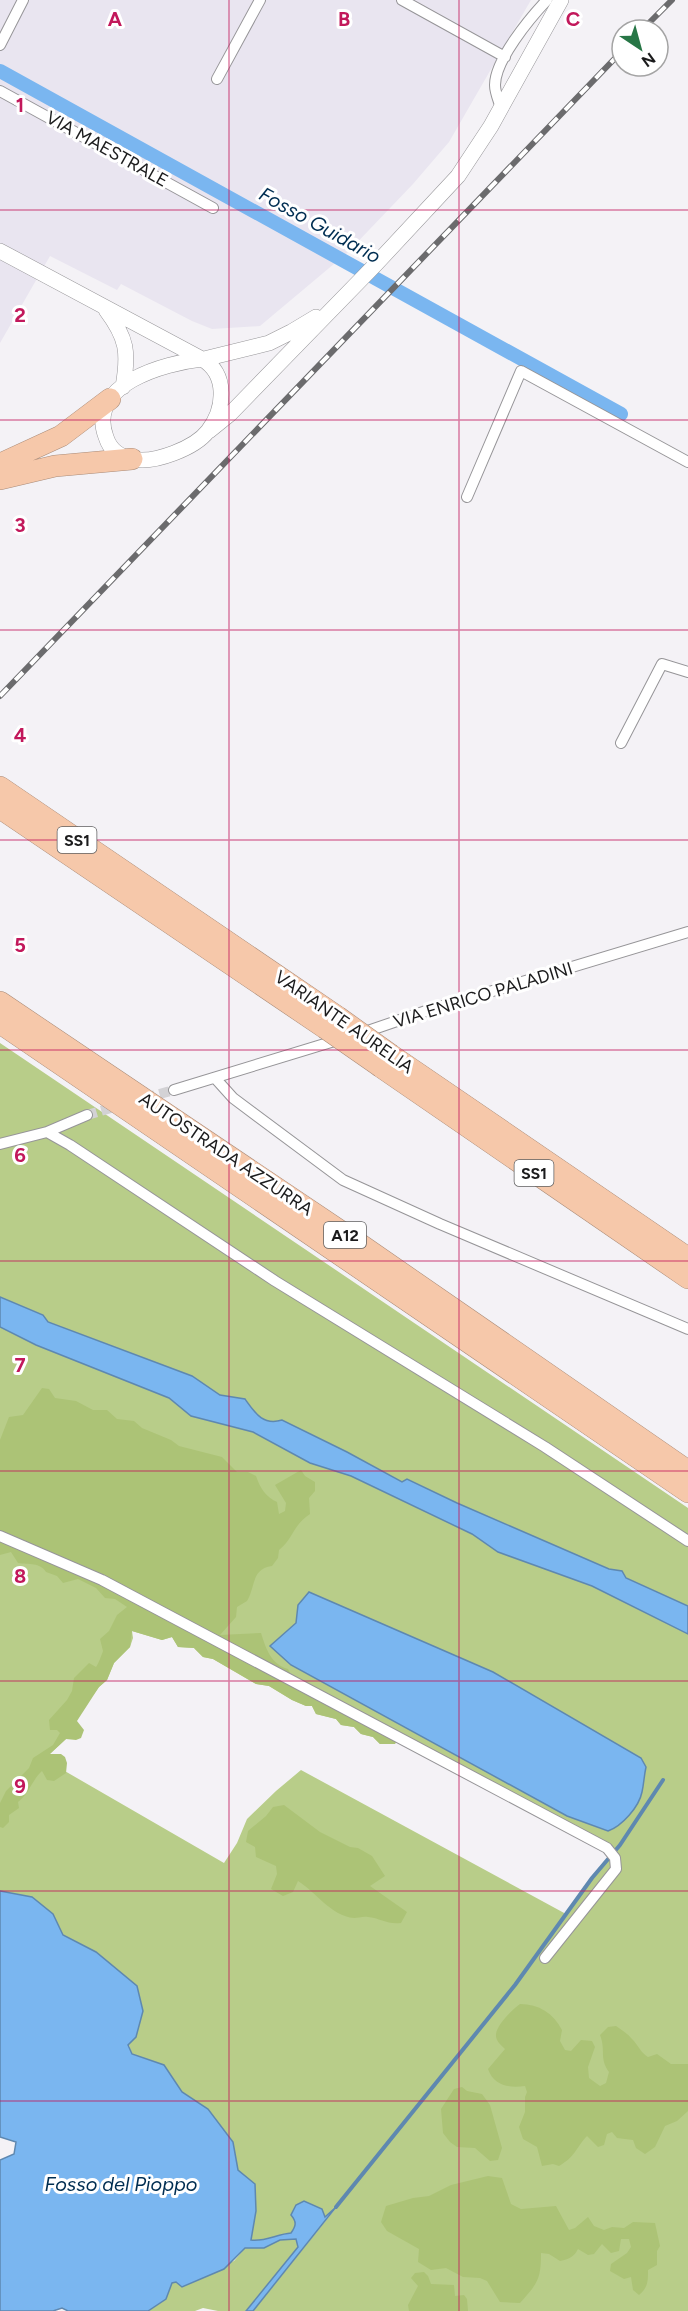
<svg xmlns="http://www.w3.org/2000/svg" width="688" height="2311" font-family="Figtree,sans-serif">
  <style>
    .built { fill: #e9e5f0 }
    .green { fill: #b8cd89; fill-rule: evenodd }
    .forest { fill: #acc376 }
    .water { fill: #7ab6f0; stroke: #5e88b0; stroke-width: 1.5 }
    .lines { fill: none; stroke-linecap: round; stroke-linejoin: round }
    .stream { stroke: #5e88b0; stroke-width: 4 }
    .canal { stroke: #7ab6f0; stroke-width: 14 }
    .street-tunnel { stroke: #d3d2d5; stroke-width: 10; stroke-dasharray: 10 5; stroke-linecap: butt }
    .street-casing { stroke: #969598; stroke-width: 12 }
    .secondary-casing { stroke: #969598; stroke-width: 16 }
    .highway-casing { stroke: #a98b78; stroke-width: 22 }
    .street { stroke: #fff; stroke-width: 10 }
    .secondary { stroke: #fff; stroke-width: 15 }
    .highway { stroke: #f6c8aa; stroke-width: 21 }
    .rail-casing { stroke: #6b6b6d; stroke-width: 6 }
    .rail { stroke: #fff; stroke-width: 4; stroke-dasharray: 11; stroke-linecap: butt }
    .highway-bridge-casing { stroke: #a98b78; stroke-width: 22; stroke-linecap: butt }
    .highway-bridge { stroke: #f6c8aa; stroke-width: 21 }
    .grid { fill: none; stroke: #c2185b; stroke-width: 1.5; stroke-opacity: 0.55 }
    .labels { text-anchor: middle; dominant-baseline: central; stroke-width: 6; stroke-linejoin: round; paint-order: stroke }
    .shield { fill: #fff; stroke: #5f5f60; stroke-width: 1.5 }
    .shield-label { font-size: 16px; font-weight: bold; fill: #1b1b1c }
    .street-label { font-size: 18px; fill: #1b1b1c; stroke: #fff }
    .water-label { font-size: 20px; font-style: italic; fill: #002e52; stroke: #fff }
    .grid-label { font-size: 20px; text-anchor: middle; font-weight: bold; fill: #c2185b; stroke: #fff; stroke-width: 6; stroke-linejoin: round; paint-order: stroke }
  </style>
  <rect width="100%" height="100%" fill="#f4f2f6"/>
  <path class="built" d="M0,0H531L449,142L413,184L347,253L260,326L212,329L192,321L121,284L117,290L50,256L0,343Z"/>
  <path class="green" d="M0,1043L688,1508V1606L626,1578L621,1571L609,1569L457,1503L407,1479L402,1482L347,1452L282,1420C263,1426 255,1413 245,1399L220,1395L192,1376L48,1322L43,1315L0,1297Z
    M0,1327L36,1345L169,1398L191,1416L253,1432L310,1463L351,1476L472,1534L498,1552L592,1586L688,1634V2311H253L336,2208L325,2218L295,2220V2227L291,2233C277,2234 265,2242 251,2240L256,2211L238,2170L233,2142L208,2109L182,2092L164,2065L132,2054L96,1952L63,1935L53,1914L32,1897L0,1891ZM296,1623L440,1650L493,1672L641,1758L646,1768L642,1779V1791L608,1831L567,1816L302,1671L271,1646ZM132,1631L162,1640L172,1637L178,1647L194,1648L203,1657L213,1659L256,1684L269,1686L292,1700L306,1706H312L316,1714L336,1719L341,1725L354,1727L361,1734L373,1737L380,1744H395L400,1738L611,1853L566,1914L301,1770L276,1791L247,1819L237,1843L224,1863L44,1759L66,1739L85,1706L99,1687L107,1680L114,1663L130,1647L133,1638Z
    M296,2239L298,2247L246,2311H218L203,2308L195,2311H148L166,2299L172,2283L234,2261L245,2248H264L280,2240Z"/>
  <path class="forest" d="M42,1388L49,1389L55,1398L76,1401L93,1410H107L117,1419L134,1421L142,1428L171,1440L179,1446L222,1457L237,1472H248L256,1476C260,1488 266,1497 277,1502L279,1514L285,1511L286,1503L275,1485L301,1470L305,1476L315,1482V1491L309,1498L310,1514C292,1526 294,1538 279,1550L278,1558L272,1566C251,1569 256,1586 247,1601L237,1607L236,1617L220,1635L261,1633C266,1649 271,1664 288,1669L291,1675L314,1699L323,1700L353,1716L356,1721H362L395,1739V1744H380L373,1737L361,1734L354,1727L341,1725L336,1719L316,1714L312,1706H306L292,1700L269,1686L256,1684L213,1659L203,1657L194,1648L178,1647L172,1637L162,1640L132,1631L130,1647L114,1663L107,1680L99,1687L77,1721L84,1730L81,1738L76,1740L66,1739L50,1754H61L65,1757L67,1763L66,1773L54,1781L47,1780L42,1771C32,1780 29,1794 18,1802L19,1808L9,1815V1822L3,1828L0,1827V1803L6,1791L29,1768L33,1758L53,1745L60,1733L57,1730H50L49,1720L67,1700L72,1691L74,1678L89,1663L96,1667C98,1665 102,1654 103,1651L100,1639L109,1631L117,1615L127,1607L115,1599L105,1598L96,1588L78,1579L63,1583L57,1576L46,1572C40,1562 29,1565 18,1563L11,1552L0,1555V1440L9,1417L23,1415Z
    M284,1805L320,1832L350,1847L358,1848L372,1856L385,1876L370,1886L407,1912L401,1923C388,1925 380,1918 368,1917C363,1916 358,1918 354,1918C331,1916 316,1892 298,1881L293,1892L283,1896L271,1889L277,1874L276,1866L256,1857L255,1847L246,1842L248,1831L266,1816L273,1807Z
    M520,2004C539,2004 553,2013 562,2030L560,2041L565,2050L571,2051L581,2040L592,2041L595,2047L588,2067L589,2078L600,2086L606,2083L609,2072C599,2058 606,2050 600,2035L608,2027L616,2026C622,2030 628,2034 632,2039C638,2045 641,2053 648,2057L657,2054L671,2064H688V2111L677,2121L665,2126L655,2147L645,2154L636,2148L633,2140L617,2138L612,2132L607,2134L604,2145L598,2147L587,2136C575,2149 576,2156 559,2166L553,2164L542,2166L537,2147L523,2139L519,2127L525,2112V2097L527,2092L525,2086C509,2088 494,2086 488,2069L505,2049C501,2045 496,2041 496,2036C495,2026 512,2010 520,2004Z
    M462,2087L467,2091L482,2094L490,2105L502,2148L498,2160L490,2161L475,2148L457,2147L450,2142L443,2133L441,2109L454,2089Z
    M488,2176L502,2178L511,2204L521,2209L556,2206L569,2230L575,2228L588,2217L594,2226L604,2230L612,2227L624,2228L633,2222L655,2223L660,2246L657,2251V2265L648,2270C648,2282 648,2287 639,2295L633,2290L631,2277L624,2279L610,2271L611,2264L627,2253L631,2247L629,2239H621L619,2251L611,2253L602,2244L594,2254L588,2255L578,2249C574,2257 569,2259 560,2261L549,2254L541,2253C541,2279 538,2283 520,2303L500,2302L487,2281L480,2278L463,2277L446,2268L431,2270L418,2262L419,2249L387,2231L381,2222L386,2206L413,2198L429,2196L451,2185Z
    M424,2272L428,2276L431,2284L454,2285L455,2296L464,2295L467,2299L468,2311H409L408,2305L418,2286L411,2278L415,2273Z"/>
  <path class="water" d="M0,1297L43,1315L48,1322L192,1376L220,1395L245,1399C255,1413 263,1426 282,1420L347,1452L402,1482L407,1479L457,1503L609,1569L622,1571L626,1578L688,1606V1634L592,1586L498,1552L472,1534L351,1476L310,1463L253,1432L191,1416L169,1398L36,1345L0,1327Z
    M309,1592L493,1672L641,1758L646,1767C644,1776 644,1783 642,1792C639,1807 622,1826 608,1831L567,1816L291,1665L270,1646L296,1623L298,1605Z
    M0,1891L32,1897L53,1914L63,1935L96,1952L137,1986L143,2011L136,2037L128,2045L132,2054L164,2065L182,2092L208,2109L233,2142L238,2170L255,2184L256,2211L251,2240C265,2242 277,2234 291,2233C296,2226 297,2222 291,2215L296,2205L304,2201L322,2209L325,2217L336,2207L253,2311H246L298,2247L296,2239L280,2240L264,2248H245L224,2269L182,2287L176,2282L172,2283L166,2299L148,2311H68L62,2308L53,2311H0V2160L14,2154L16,2142L0,2137Z"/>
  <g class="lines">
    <path class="stream" d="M336,2207L515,1985L592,1878L620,1845L663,1780"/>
    <path class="canal" d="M0,71L621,414"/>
    <path class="street-tunnel" d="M145,1098L174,1090
      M87,1115L121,1105"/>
    <g class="street-casing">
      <path id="street" d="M402,0L505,57
        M0,45L23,0
        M217,79L260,0
        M0,91L213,208
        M501,108C499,101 495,93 495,85C495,60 530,18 547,0
        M467,497L521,371L688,462
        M621,743L662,664L688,672
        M362,1033L426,1011L688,932
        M215,1078L233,1098L343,1180L440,1224L688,1329
        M174,1090L341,1039
        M47,1132L70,1145L275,1281L545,1447L688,1541
        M0,1144L47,1132L87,1115
        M0,1536L102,1580L607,1848L615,1858L616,1869L545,1958"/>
    </g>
    <g class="secondary-casing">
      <path id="secondary" d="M0,251L202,359
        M106,310C127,338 129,352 123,387
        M202,359C228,374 225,409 208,431C195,448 154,464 133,459C120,457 110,450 106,437C86,384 165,363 202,359Z
        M204,359L269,343L291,332L316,317
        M209,431L230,414L376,264L458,176L491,126L561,0"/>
    </g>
    <g class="highway-casing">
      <path id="highway" d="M0,464L61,436L110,399
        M0,479L55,466L132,459
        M0,787L338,1017
        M0,808L325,1028
        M0,1002L361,1245L688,1471
        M0,1023L688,1492
        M391,1055L688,1258
        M381,1067L688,1278"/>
    </g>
    <use href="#street" class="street"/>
    <use href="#secondary" class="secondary"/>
    <use href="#highway" class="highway"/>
    <g class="rail-casing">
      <path id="rail" d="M642,30L672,0
        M0,696L622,51"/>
    </g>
    <use href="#rail" class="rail"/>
    <g class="highway-bridge-casing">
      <path id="highway-bridge" d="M338,1017L391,1055
        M325,1028L381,1067"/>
    </g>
    <use href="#highway-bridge" class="highway-bridge"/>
  </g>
  <path class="grid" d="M229,0V2311M459,0V2311M0,210H688M0,420H688M0,630H688M0,840H688M0,1050H688M0,1261H688M0,1471H688M0,1681H688M0,1891H688M0,2101H688"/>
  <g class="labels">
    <g class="shield">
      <rect x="57.5" y="827" width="39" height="26" rx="4.5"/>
      <rect x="514.5" y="1160" width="39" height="26" rx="4.5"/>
      <rect x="324" y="1222" width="42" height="26" rx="4.5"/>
    </g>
    <g class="shield-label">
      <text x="77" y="840">SS1</text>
      <text x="534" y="1173">SS1</text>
      <text x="345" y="1235">A12</text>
    </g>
    <g class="street-label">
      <text transform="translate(107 149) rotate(29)">VIA MAESTRALE</text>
      <text transform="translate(483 995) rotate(-17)">VIA ENRICO PALADINI</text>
      <text transform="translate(344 1022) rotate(35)">VARIANTE AURELIA</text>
      <text transform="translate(226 1154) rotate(34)">AUTOSTRADA AZZURRA</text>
    </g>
    <g class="water-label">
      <text transform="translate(320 225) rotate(29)">Fosso Guidario</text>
      <text x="121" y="2184">Fosso del Pioppo</text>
    </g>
  </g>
  <g class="grid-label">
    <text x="115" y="26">A</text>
    <text x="344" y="26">B</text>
    <text x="573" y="26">C</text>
    <text x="20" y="112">1</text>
    <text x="20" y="322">2</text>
    <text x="20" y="532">3</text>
    <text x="20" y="742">4</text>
    <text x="20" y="952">5</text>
    <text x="20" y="1162">6</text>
    <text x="20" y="1372">7</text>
    <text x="20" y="1583">8</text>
    <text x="20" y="1793">9</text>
  </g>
  <g transform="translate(640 48) rotate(144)"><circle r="28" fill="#ffffff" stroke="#a4a4a4" stroke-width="1.5"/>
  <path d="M0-4.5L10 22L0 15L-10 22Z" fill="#277646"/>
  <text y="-9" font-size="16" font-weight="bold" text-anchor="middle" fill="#1b1b1c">N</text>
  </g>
</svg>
